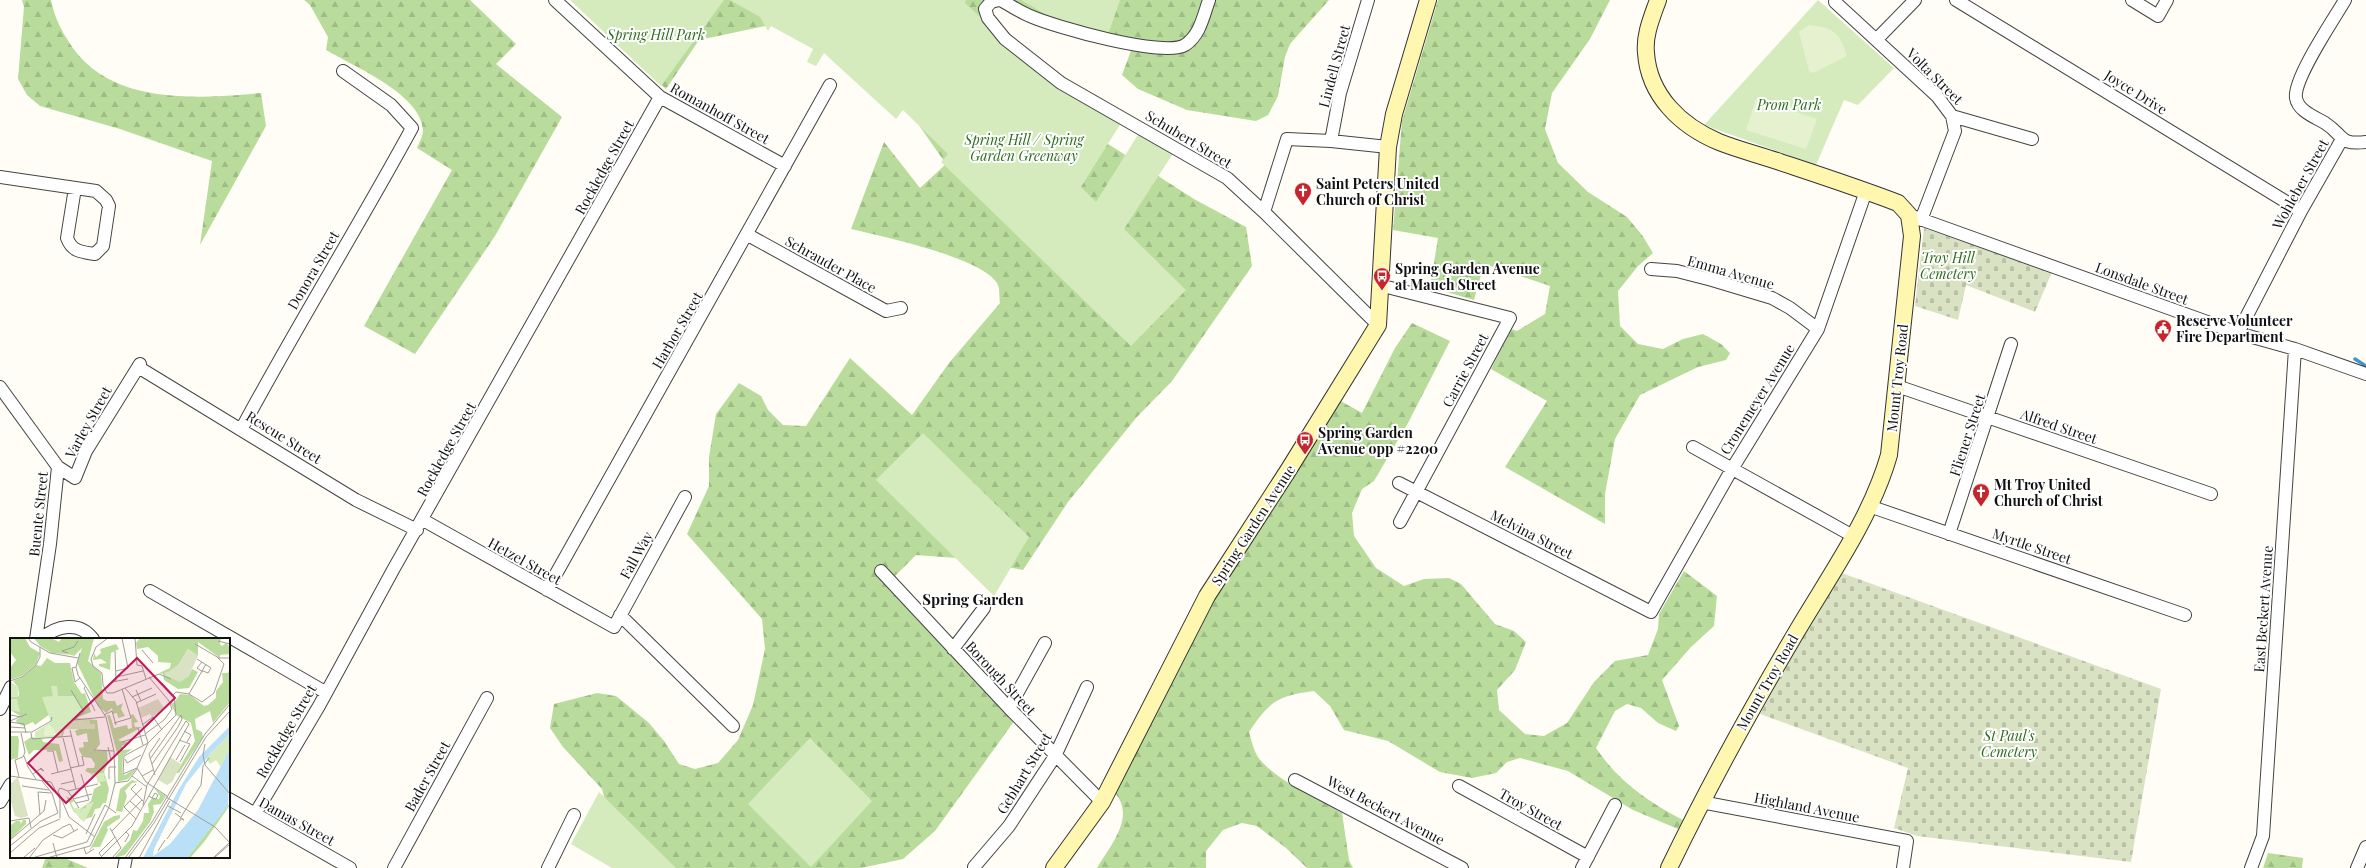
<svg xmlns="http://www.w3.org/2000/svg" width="2366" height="868" font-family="'Playfair Display',serif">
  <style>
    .forest { fill: url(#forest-firs) }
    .cemetery { fill: url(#cemetery-stones) }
    .park { fill: #d5ebbd }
    .pitch { fill: #e6f2cf }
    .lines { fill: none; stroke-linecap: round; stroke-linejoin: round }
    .stream { stroke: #3f96cf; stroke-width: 3.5 }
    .street-casing { stroke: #444; stroke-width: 14 }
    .secondary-casing { stroke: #333; stroke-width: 18 }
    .street { stroke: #fff; stroke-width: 12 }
    .secondary { stroke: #fff6b0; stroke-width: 16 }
    .labels { text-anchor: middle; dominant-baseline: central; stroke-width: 4; stroke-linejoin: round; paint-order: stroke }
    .park-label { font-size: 14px; font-style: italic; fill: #2f6b1f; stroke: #fff }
    .street-label { font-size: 14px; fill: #111; stroke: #fff }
    .poi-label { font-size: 14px; font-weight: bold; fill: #111; stroke: #fff; text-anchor: start }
    .neighbourhood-label { font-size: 15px; font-weight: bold; fill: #111; stroke: #fff }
    .inset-road { fill: none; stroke: #a09f9a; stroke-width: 1 }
    .view { fill: #c2185b; fill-opacity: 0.15; stroke: #c2185b; stroke-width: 2 }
    .inset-edge { fill: none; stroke: #111; stroke-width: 2 }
  </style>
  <defs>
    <pattern id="forest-firs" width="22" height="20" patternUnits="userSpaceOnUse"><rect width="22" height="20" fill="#b9dc9c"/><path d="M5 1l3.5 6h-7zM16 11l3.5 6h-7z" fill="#9ebc85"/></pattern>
    <pattern id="cemetery-stones" width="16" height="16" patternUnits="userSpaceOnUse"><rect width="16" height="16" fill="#d9e3c4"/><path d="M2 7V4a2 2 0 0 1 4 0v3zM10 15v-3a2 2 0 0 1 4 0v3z" fill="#b9c2a7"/></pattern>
  </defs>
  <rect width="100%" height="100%" fill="#fffdf5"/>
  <path class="forest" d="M22,0H51C54,15 59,26 67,39C106,106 194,99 261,93L266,126L200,245L212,161L120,129L40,106L27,95L18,79L24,7Z
    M304,0H470L516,44L496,64L562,117L495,236L415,354L364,326L452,170L417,148C419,143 423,136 423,130C421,94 353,66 326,50L328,37L310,5Z
    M626,0H1329L1290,44L1285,57L1278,96L1268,115L1256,121L1187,110L1138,89L1122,75L1132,48L1001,4L994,5L991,13C1019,49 1063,78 1103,99L1091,133L1194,199L1246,227L1252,266L1172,381L1136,418L1068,502L1023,570L957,558L916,555L887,584L1015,720L935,831L903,859L861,868H623L602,789L563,747L550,728L554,704L597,693L616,696L649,723L664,741L679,764L695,769L718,763L738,740L753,705L765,649L762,619L687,534L709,486V457L716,414L739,383L761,396L768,410L783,425L806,426L850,358L912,415L949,363L1000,303C999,297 1000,290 998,285C986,258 880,236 851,229L884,142L920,188L946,164L914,118L794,20L699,40L666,89L605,33Z
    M1438,0H1610L1590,39L1552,93L1545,129L1558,163L1588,192L1627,217L1642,235L1653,253L1638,266L1618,291L1620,326L1638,344L1663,349L1683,339L1703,334L1721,344L1730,353L1726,360L1698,367L1640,395L1615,439L1605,494V524L1505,467L1547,401L1491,369L1511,329L1517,331L1545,314L1550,286L1484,264L1474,300L1430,287L1438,238L1393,230L1402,121Z
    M1412,323L1450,341L1408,423L1374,481L1362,489L1352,513L1354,536L1376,568L1404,586L1424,579L1449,578L1461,584L1495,624L1514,631L1526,642L1515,670L1497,690L1499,710L1525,734L1544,736L1567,723L1594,682L1615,661L1648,655L1658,629L1659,614L1684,571L1717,596L1714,626L1691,647L1662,680L1679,726L1676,731L1658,723L1641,708L1627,704L1615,711L1596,748C1619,782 1647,801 1683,820L1678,829L1633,810L1568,771L1520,758L1507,762L1496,773L1472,778L1440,772L1388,741L1344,730L1330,706L1314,691C1277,696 1270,701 1249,732C1252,742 1254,755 1263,763C1282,783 1318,799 1342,813L1349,860L1353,868H1307L1286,848L1257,826L1242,823L1223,830L1206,851V868H1097C1110,846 1136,817 1115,793L1198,623L1339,400L1362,413L1395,348Z
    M2268,853L2303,858L2302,868H2263Z
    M46,857H68L67,859L88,868H42Z"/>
  <path class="cemetery" d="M1924,228L2052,272L2035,312L1966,285L1958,320L1915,306Z
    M1839,572L2161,689L2131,862L1917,836L1894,828L1908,768L1760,714Z"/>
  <path class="park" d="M570,0H724L661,86Z
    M730,0H966L965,3L1058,89L1121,123L1081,187L1096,202L1139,133L1174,152L1124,229L1186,290L1131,346L941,162L948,154L903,110L896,119L824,53L816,66L807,62L813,49L771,26L768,31L760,17Z
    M1021,0H1120L1108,35L1057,21Z
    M1818,0L1894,68L1858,105L1844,100L1816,165L1704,125Z
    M923,433L1029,537L994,596L876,480Z
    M810,738L872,801L811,867L748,804Z
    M599,792L676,868H612L571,844Z"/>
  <path class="pitch" d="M1809,25C1833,27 1840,33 1847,56L1813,73L1809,71L1799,32Z
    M1756,99L1817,119L1806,149L1746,130Z"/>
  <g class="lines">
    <path class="stream" d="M2355,359L2366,366"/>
    <g class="street-casing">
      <path id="street" d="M555,0L660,97L785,166
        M999,0L991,2L985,9L988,18L1005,39L1061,83L1227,178L1264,212L1378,325
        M1000,0C1010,5 1020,12 1030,16C1055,27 1164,58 1185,45C1200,35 1203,17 1209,0
        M1956,0L2301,211
        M2132,0L2158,16L2167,0
        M2345,0C2334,19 2293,79 2296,98C2298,111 2315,117 2325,123C2345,136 2338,145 2366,142
        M1835,2L1937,96L1952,116L2032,139
        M1876,40L1915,0
        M1331,141L1340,93L1368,0
        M0,177L96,191L106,200L109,206L103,246L95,254C82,252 72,252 67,238L75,188
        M1264,212L1287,139L1331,141L1388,147
        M1909,215L2238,333L2295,349L2366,374
        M1921,220L1955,131L1952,116
        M748,235L886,311L901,308
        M1651,269L1677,271L1712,280L1772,298L1790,308L1818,329
        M1379,285L1510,318L1400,522
        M2238,333L2301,211L2342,139
        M138,367L356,500L417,530
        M1897,386L2211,494
        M0,387L58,467L75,478L86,451L140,364
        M242,428C296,327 357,229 412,128L391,105L343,71
        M1693,447L1853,536
        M1399,483L1651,612L1732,469L1818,329L1866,191
        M1869,506L2185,615
        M423,520L614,627L685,497
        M1949,534L2011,344
        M881,571L1009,708L1102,802
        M547,590L830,85
        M150,591L325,692
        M620,615L733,726
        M36,639L50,544L58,467
        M41,639C56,626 79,620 93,639
        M953,649L984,608
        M1009,708L1045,643
        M0,709L11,687
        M1295,780L1462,868
        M1459,786L1588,857
        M229,799L350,868
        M0,802L11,784
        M1701,802L1907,841L1903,868
        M255,814L319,706L393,570L660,97
        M974,867L1009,826L1055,756L1087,687
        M124,868L126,857
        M394,868L487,698
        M548,868L574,815
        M1582,868L1615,805
        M2251,868L2263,836L2295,349
        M2357,868L2366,847"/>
    </g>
    <g class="secondary-casing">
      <path id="secondary" d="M1658,0C1652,17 1644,35 1646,53C1649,96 1681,126 1719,142C1739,150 1760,155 1780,162C1819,175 1859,188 1898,203L1909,215L1912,236L1889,455C1871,518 1830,575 1797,631C1751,709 1708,787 1669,868
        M1054,868L1102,802L1207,596L1289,469L1378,325L1388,147L1394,114L1428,0"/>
    </g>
    <use href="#street" class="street"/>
    <use href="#secondary" class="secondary"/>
  </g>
  <defs>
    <g id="church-pin" transform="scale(0.9)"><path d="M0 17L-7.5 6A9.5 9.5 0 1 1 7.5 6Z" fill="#c4262e" stroke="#fff"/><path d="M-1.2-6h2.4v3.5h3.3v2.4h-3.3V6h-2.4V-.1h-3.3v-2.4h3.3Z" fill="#fff"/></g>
    <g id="bus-pin" transform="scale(0.9)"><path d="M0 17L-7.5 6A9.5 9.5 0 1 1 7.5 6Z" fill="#c4262e" stroke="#fff"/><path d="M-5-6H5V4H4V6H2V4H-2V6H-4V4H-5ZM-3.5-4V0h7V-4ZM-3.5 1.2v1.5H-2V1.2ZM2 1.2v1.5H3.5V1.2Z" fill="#fff"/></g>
    <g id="civic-pin" transform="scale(0.9)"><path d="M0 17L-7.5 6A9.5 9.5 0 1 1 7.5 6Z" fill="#c4262e" stroke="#fff"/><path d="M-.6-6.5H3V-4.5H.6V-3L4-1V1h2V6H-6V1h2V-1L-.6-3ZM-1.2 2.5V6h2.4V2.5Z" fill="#fff"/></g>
  </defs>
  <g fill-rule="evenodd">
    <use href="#church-pin" x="1303" y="191"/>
    <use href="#bus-pin" x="1382" y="276"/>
    <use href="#civic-pin" x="2163" y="328"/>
    <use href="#bus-pin" x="1305" y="440"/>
    <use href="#church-pin" x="1981" y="492"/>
  </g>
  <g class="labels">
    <g class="park-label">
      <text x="656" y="34">Spring Hill Park</text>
      <text x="1789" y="104">Prom Park</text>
      <text x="1024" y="139">Spring Hill / Spring<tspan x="1024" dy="16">Garden Greenway</tspan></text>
      <text x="1948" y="257">Troy Hill<tspan x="1948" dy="16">Cemetery</tspan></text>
      <text x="2009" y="735">St Paul's<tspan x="2009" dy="16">Cemetery</tspan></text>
    </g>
    <g class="street-label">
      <text transform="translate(1334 66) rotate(-75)">Lindell Street</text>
      <text transform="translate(1935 76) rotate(45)">Volta Street</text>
      <text transform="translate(2136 92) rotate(32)">Joyce Drive</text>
      <text transform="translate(720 113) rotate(29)">Romanhoff Street</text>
      <text transform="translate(1189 139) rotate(31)">Schubert Street</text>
      <text transform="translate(604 167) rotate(-61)">Rockledge Street</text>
      <text transform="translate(2300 184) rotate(-61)">Wohleber Street</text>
      <text transform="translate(831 264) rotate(29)">Schrauder Place</text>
      <text transform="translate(313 270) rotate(-60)">Donora Street</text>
      <text transform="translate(1731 272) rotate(16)">Emma Avenue</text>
      <text transform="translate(2142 283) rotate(20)">Lonsdale Street</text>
      <text transform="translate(677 330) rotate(-60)">Harbor Street</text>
      <text transform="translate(1465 370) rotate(-62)">Carrie Street</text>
      <text transform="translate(1897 378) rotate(-84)">Mount Troy Road</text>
      <text transform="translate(1757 399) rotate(-58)">Cronemeyer Avenue</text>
      <text transform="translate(88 422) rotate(-61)">Varley Street</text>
      <text transform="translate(2059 426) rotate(19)">Alfred Street</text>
      <text transform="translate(1967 435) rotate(-72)">Fliener Street</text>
      <text transform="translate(284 437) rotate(32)">Rescue Street</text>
      <text transform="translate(446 449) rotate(-61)">Rockledge Street</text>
      <text transform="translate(38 514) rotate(-84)">Buente Street</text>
      <text transform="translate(1253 525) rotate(-57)">Spring Garden Avenue</text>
      <text transform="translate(1532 534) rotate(27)">Melvina Street</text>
      <text transform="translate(2032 546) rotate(19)">Myrtle Street</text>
      <text transform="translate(636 555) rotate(-61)">Fall Way</text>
      <text transform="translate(525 561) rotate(29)">Hetzel Street</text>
      <text transform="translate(2263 609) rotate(-86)">East Beckert Avenue</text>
      <text transform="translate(1001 678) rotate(47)">Borough Street</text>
      <text transform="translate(1767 682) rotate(-60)">Mount Troy Road</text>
      <text transform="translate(286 731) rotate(-60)">Rockledge Street</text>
      <text transform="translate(1024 773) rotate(-59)">Gebhart Street</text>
      <text transform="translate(427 776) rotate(-61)">Bader Street</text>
      <text transform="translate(1807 807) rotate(11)">Highland Avenue</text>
      <text transform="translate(1531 809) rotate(29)">Troy Street</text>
      <text transform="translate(1386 810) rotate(28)">West Beckert Avenue</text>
      <text transform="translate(297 821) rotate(29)">Damas Street</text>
    </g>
    <g class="poi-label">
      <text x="1316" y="183">Saint Peters United<tspan x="1316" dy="16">Church of Christ</tspan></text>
      <text x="1395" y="268">Spring Garden Avenue<tspan x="1395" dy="16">at Mauch Street</tspan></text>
      <text x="2176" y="320">Reserve Volunteer<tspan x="2176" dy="16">Fire Department</tspan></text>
      <text x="1318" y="432">Spring Garden<tspan x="1318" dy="16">Avenue opp #2200</tspan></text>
      <text x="1994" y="484">Mt Troy United<tspan x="1994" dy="16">Church of Christ</tspan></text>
    </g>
    <g class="neighbourhood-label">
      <text x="973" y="599">Spring Garden</text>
    </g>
  </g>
  <g transform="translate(10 638)">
    <rect width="220" height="220" fill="#fffdf5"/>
    <path d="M0,43L8,49V59H0Z" fill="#d5ebbd"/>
    <path d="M0,0H15L20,9L30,15L26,26L12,38L0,42V30L6,22L0,14ZM24,0H41L49,4L52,0H84L78,23L91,35L93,61L97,63H105L107,68L113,65L111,71L115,78L108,80L107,75L103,76L102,70L96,75L88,68L67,25L72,10L64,18L58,15L63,17L42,15L30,8ZM130,0H211L210,6L212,8L216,5L220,9V16L210,17V20L188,4V18L178,11L169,26L161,34L154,35L178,39L182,31L188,34L179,50L168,51L154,42L153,36L149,35L160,30L161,25L148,24V18L138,9L127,11L126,5ZM106,6L109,11L101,15L100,32L89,28V26L97,25L91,21L83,22L84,15L86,19L91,15L90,11ZM37,20L45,25H60L64,44L72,56L75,55L81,74L66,80L87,82L90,106L85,113H97L98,125L94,134L99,151L96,165H93L90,170L85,171L82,179L75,181L64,174L56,158L62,161L64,163L61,165L64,171H70L81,163L84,151L91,147L86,138L75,133L77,130H84L85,126L81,120L73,119L69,112V110L74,109L73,104H78L77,95L67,98L65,93L69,91H55L52,100L40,76L25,87L23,84L14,88L7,85L6,82L12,79L0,72V59H8L9,56L8,49L3,43L11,40L26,27L31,28ZM220,30V64L203,85L200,73L185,81L186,91L192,94L193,99L169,135H166L185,103L181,85L166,77L160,64L164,65L170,56L180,57L194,68L198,67L206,60V53L213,44L212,35H218ZM123,76L128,84L124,85L125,89H132L108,102L120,105L112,108L113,112L122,111L113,118L112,136L115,137L127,130L118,141L108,144V119L97,77H100L104,90L117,87L118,91L122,90L121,77ZM0,98H8L9,103L8,120L0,122ZM21,99L32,101L33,104L49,106L53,123L49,124L46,113L40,112H24L19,117L14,104ZM122,142L128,144L122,145L115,153L117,158L112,174L106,173L110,151ZM144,150L156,158L151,166L143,167L144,174L140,184L115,217L104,220L120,202L123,192L127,193L133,183L134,175H139L138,166L142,160L149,161L150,158ZM220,165V167L194,204L180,220H177ZM110,177V180L97,189L98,192L90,209H83L79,213L94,184L104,178ZM13,182H16V186L0,202V188L6,183H10L11,186Z" fill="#b9dc9c"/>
    <path d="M178,11L188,18L178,39L170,44L154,37L169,26ZM148,61L154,70L142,79L140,76L131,80L128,70ZM160,119L171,126L162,144L157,147L148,142ZM8,139L18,178L11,180L5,178L0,160V146Z" fill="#d9e3c4"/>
    <path d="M41,48H47L48,58H64L73,72L69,74L70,78L62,82L75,81L77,86L76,81L79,80L80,86H85V91H58L51,93L52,100H25V94L41,84L32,59L43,58ZM0,61H7L10,74L0,72ZM220,96V111L211,129L206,122L200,126L196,120ZM81,135H95L94,140L98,142L88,145L86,138L82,139ZM84,164L74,184L70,181L63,171L68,169L72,175L70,171L76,170V166Z" fill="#d5ebbd"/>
    <path d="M39,87L44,91L46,97L34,98L35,89Z" fill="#e6f2cf"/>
    <path d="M220,88V96L200,116L176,146L144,211L143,218L160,206L188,172L220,111L218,168L177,220H133L169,151L189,119Z" fill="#b9e0f7"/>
    <path class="inset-road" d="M18,0L21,4L40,15L68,20M98,0L86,9L81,21L83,28L92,35L93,47L97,55H103L149,36L161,41M125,0L127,27L132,28M208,3L220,6M185,6L209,20H220M132,12L143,25M105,13L106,44M58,15L52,13L64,9L68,3M187,21L201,30L198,35L193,33M192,24L187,30L193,34M132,28L136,41M66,29L62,30L65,44L70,40M106,33L118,30L112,0M106,39L133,33M0,43L12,39L26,27L30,19V9M102,44L118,41M76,48L74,50L85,73M115,50L126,63L138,105L127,130M61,52L74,74L64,82L95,79M126,52L131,63M179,56L196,26M163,57L166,54L179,56L192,64L204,55L214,26L207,19M122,59L142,50M126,65L146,56M0,77L12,79M94,77L102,73L106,87M0,83L17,76M0,84L14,86L16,95M104,85L121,80L112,51M132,87L143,79L152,92M0,89L15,90M128,90L133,107M60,92L69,128M174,93L181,97L177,104M0,94H22L41,83L42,79M21,95L22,101L61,98M135,96L154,82L162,71L159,63L139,39M53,100L66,151M169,102L180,106L170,124M112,104L135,97M195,106L193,117L195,127L220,156M98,109L101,122M84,112L104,113M37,113H43L48,134M14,118L18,129L26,141M115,121L117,125L131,117M140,121L171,77M166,122L175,107M142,126L168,89L172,81L171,77M60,130L74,127L72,118M127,130L113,136L114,118L138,105L166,77L164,58L152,45M127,130L136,144L157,158M23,136L30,131L31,130L34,133L30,131M41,136L61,131M71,136L79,162M145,137L139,116L150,100M0,138L41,144L50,161V180M122,138L137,149M132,138L143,132M9,139L5,122L13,119L15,114L11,95M99,141V129H106M32,143L42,155L48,175M105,145L118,143L127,131M51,146L64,143M126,146L121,151L133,163M12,148L39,152M58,153L69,170M139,158L142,160L146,161L148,157L145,155L142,160M156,159L205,189L220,205M63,161L82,156M120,163L131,173M66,165L79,162M158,168L171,175M165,175L174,182L170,180M30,177L28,154L41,155M171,179L191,147L193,128L199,120M126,181L114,169L132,150M0,183L19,180L21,190M100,190L111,210L102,220M102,193L132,162M76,196L85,176M43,197L52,200L68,191M85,199L59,179L48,153L50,150L58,153L88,146M157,201L171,181M0,202L34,173L36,162M77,204L95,167L106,175M115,204L119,197L116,194M43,205L47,220M0,208L31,183L48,175M74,210L76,216L84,211M148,213L155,202M0,215L29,190L50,181M91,218L89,215L105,199M13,220L25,210M19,220L33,202L53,189L60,186L64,193M22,220L77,204M37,220L80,208L99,169L105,145L104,113L96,79L68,37L66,29L70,15M90,220L122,188L179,86L176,83L137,147L133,167M115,220L142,184L195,96L220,66M118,220L144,185L196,99L220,73M129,220L160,163M203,220L219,205M204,220L220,206"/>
    <path class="view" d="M127,20L165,60L56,165L18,125Z"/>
    <rect width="220" height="220" class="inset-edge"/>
  </g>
</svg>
